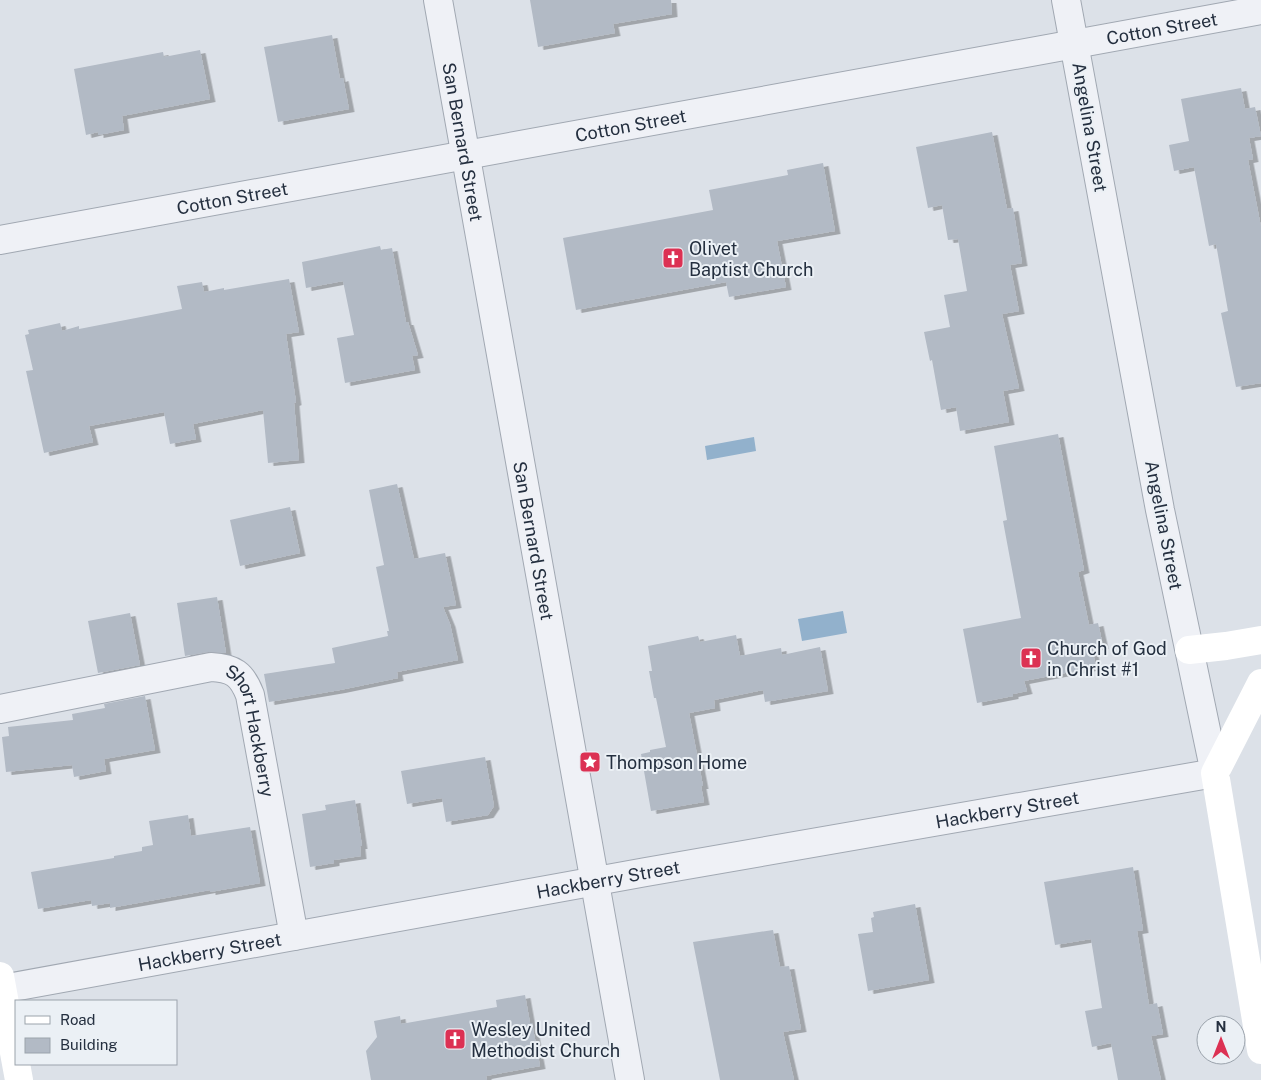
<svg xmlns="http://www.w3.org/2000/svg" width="1261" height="1080" font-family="'Public Sans',sans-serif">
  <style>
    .water { fill: #92b1cc }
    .building { fill: #b2bac5; filter: url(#shadow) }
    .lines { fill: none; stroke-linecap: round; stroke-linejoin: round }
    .street-casing { stroke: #a1a8b2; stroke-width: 30 }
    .street { stroke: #eff1f6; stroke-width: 28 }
    .secondary { stroke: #fff; stroke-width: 28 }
    .labels { text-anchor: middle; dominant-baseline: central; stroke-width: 4; stroke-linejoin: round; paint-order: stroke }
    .street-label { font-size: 18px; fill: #242f3f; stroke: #ebf0f5 }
    .poi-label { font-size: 18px; fill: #242f3f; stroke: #ebf0f5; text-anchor: start }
  </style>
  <defs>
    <filter id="shadow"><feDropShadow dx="5.5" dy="3" stdDeviation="0" flood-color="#0004"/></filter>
  </defs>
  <rect width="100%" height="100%" fill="#dce1e8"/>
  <path class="water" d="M754,437L756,451L707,460L705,446Z
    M843,611L847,633L802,641L798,619Z"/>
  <path class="building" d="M530,0H671L672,14L613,24L615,33L538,47Z
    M332,35L340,79L343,78L349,109L278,122L264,47Z
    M200,50L210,99L122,116L124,130L98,135V132L86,135L74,69L163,52L164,57Z
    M1241,88L1245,109L1255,107L1261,136L1249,138L1253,159L1248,160L1261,227V383L1236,387L1221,313L1228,311L1216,244L1209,246L1194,167L1174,171L1169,145L1189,141L1181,99Z
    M992,132L1007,209L1013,208L1022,263L1010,265L1019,311L1002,314L1019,388L1003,391L1009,422L960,431L956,407L941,410L932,360L930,361L924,332L950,327L944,295L967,291L958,239L948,240L942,205L928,208L916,147Z
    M823,163L835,231L777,241L786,287L729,297L726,282L576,310L563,238L713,210L709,190L788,175L787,170Z
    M380,246L381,250L392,248L406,322H408L418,355L412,356L415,370L345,383L337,338L354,335L343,281L306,288L302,262Z
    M289,279L299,332L286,334L296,402L294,403L299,460L268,463L263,410L193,424L196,439L170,444L164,412L89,426L93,442L44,453L26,371L33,370L25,335L29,334L28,330L60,323L62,331L79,326V329L182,309L177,286L202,282L204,292L224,288V290Z
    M1058,434L1084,570L1078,572L1089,625L1098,623L1103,646L1092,648L1096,667L1024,681L1027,691L1013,694V696L977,703L963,629L1021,618L1003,521L1007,520L994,446Z
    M397,484L414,559L445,553L456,605L443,607L450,624L458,660L397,672L398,678L340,690L269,702L264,674L335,663L332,648L388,636L387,631H389L376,567L384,565L369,490Z
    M290,507L300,553L240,566L230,520Z
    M217,597L226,653L208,652L185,656L177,603Z
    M130,613L140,665L98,673L88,621Z
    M736,635L740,656L781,648L782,655L820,647L828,691L765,702L763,690L714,700L715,708L689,713L703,786H701L704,802L651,811L641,754L650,752V750L666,747L656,698H654L649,671H652L648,646L698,636L700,642Z
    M145,696L155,750L104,759L106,771L74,777L72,765L6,772L2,737L9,736L8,727L73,720L72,714L105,708L104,704Z
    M485,757L494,806L488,815L446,822L442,798L407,804L401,771Z
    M355,800L362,846H360L361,856L334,860V863L310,867L302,814L326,810L325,805Z
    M188,815L191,836L250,827L260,883L210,892V890L110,908V903L92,906L91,900L38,909L31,872L114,858V856L142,851V847L153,845L149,821Z
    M1133,867L1143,930L1137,931L1149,1005L1157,1003L1163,1034L1151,1036L1161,1080H1118L1111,1043L1092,1047L1085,1011L1102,1008L1091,939L1055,945L1044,882Z
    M915,904L929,980L868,991L858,934L873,932L871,918L874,917L873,912Z
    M773,930L780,967L789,966L801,1029L783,1032L794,1080H720L693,942Z
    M525,995L530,1023H532L540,1066L486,1076L487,1080H371L366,1051L377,1037L374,1021L400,1016L401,1024L497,1007L496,1000Z"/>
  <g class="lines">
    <g class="street-casing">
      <g id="street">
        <path id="s1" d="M438,0L630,1080"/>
        <path id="s2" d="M0,240L1261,10"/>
        <path id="s3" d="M0,709L211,667C233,668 242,674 250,695L294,936"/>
        <path id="s4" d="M2,989L646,872L1215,773L1160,510L1066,0"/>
      </g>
    </g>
    <use href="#street" class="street"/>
    <path class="secondary" d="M1189,650L1226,646L1261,640
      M1261,683L1215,773L1261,1050
      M0,976L19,1080"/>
  </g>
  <defs>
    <g id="church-square" transform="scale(1.125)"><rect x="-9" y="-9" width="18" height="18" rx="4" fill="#dc3153" stroke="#ebf0f5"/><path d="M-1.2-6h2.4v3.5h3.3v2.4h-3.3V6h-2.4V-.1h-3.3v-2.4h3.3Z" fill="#fff"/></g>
    <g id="sight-square" transform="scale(1.125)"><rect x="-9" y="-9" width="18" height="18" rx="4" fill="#dc3153" stroke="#ebf0f5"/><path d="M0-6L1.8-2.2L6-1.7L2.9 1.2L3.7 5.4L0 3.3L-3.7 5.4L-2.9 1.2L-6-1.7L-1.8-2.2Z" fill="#fff"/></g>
  </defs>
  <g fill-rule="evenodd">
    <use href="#church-square" x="673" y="258"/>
    <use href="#church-square" x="1031" y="658"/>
    <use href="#sight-square" x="590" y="762"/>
    <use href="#church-square" x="455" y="1039"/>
  </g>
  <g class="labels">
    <g class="street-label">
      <text stroke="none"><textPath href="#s2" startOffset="1181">Cotton Street</textPath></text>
      <text stroke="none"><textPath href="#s2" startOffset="641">Cotton Street</textPath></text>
      <text transform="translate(1090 127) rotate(80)">Angelina Street</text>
      <text stroke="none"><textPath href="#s1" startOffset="144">San Bernard Street</textPath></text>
      <text stroke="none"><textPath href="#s2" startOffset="236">Cotton Street</textPath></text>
      <text transform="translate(1164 525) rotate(79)">Angelina Street</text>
      <text stroke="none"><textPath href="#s1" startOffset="549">San Bernard Street</textPath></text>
      <text stroke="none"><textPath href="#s3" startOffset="301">Short Hackberry</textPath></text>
      <text stroke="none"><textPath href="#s4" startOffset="1021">Hackberry Street</textPath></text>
      <text stroke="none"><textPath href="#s4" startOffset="616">Hackberry Street</textPath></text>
      <text stroke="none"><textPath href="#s4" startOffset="211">Hackberry Street</textPath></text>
    </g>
    <g class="poi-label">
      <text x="689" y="248">Olivet<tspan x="689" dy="21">Baptist Church</tspan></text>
      <text x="1047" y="648">Church of God<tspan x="1047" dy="21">in Christ #1</tspan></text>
      <text x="606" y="762">Thompson Home</text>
      <text x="471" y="1029">Wesley United<tspan x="471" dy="21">Methodist Church</tspan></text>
    </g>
  </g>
  <rect x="15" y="1000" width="162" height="65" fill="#ebf0f5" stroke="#9ba3ac"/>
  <rect x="25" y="1016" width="25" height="8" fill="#ffffff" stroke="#9ba3ac"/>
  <text x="60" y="1025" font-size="15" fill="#242f3f">Road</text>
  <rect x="25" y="1038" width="25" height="15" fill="#b2bac5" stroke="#9ba3ac"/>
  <text x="60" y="1050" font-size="15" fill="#242f3f">Building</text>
  <g transform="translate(1221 1040)"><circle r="24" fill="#ebf0f5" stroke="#9ba3ac"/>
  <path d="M0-4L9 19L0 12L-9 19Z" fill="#dc3153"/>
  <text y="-8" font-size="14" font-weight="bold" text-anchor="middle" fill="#242f3f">N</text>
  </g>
</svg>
